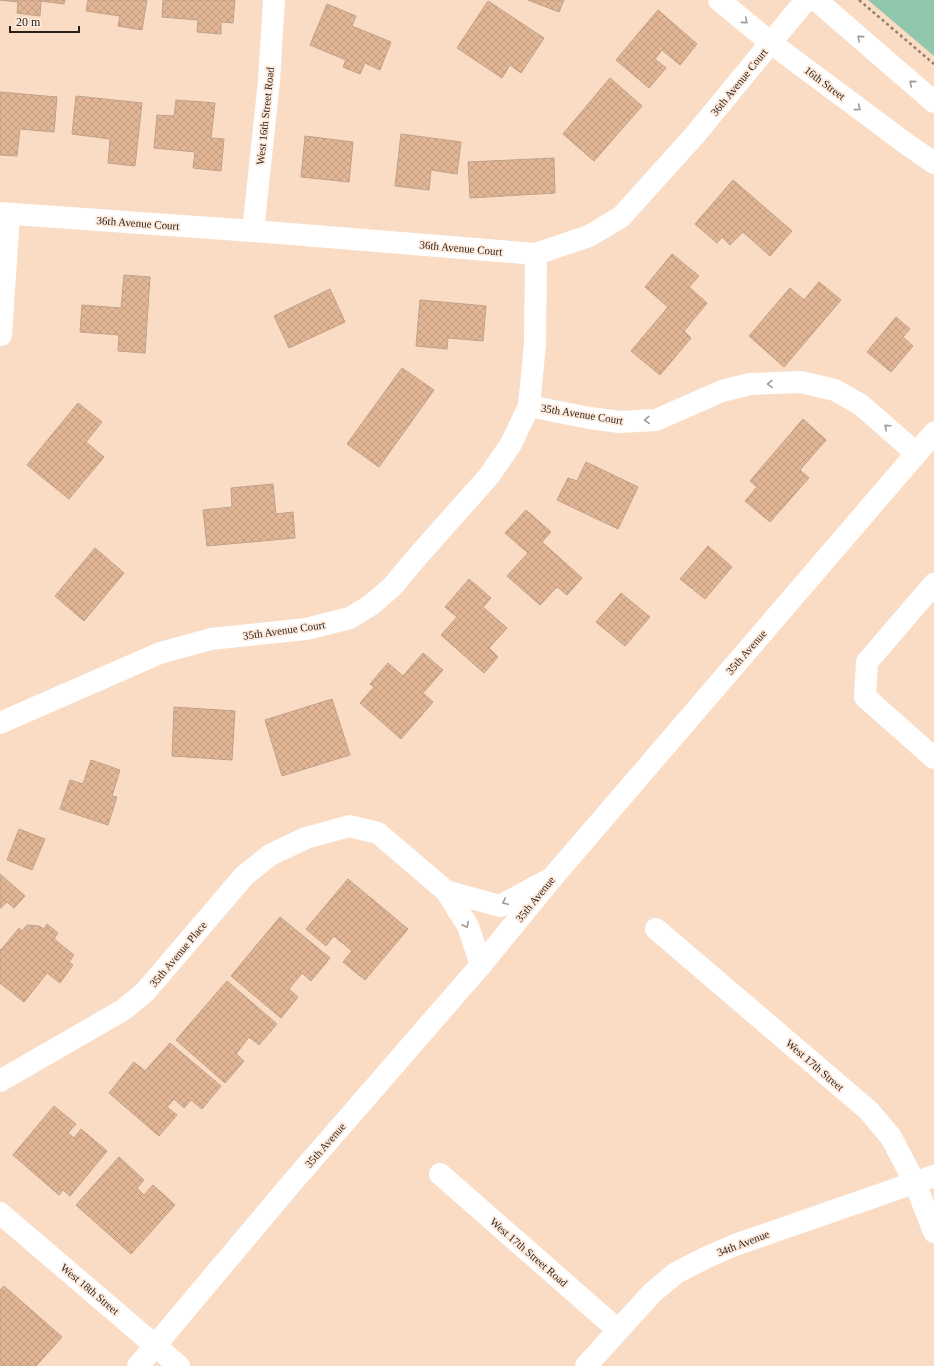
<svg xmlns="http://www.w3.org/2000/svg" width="934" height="1366" font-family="Georgia,serif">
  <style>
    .park { fill: #91c7ac }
    .building { fill: url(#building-cross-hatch); stroke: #bfa28c }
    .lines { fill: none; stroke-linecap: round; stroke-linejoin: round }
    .path { stroke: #937f6f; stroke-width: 2.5; stroke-dasharray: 3 3; stroke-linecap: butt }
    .minor { stroke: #fff; stroke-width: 22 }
    .major { stroke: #fff; stroke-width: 22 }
    .oneway { stroke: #9f9a96 }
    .labels { text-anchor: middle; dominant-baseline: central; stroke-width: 3.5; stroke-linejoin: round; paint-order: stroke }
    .street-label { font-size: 11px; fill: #291f16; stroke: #feebde }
  </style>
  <defs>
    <pattern id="building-cross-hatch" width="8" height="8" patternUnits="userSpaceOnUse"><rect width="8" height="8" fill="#e2b694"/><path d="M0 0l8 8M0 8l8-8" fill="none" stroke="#c29c7f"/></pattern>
  </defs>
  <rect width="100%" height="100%" fill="#fadcc5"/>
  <path class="park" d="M868,0H934V56Z"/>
  <path class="building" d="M0,0H65L64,4L41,1L40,16L17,13L18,2Z
    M88,0H147L142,30L118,26L120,16L86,11Z
    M163,0H235L233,23L221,22V34L197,32L198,20L162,17Z
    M528,0H564L559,12Z
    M488,1L544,38L521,73L510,65L502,78L457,48Z
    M327,4L356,16L352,26L391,42L380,70L365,63L360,74L343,67L346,60L310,45Z
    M658,10L697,44L680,65L662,50L655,59L666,68L649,88L616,60Z
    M610,78L642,106L594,161L563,134Z
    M0,92L57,97L54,132L20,129L17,156L0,155Z
    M76,96L142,103L135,166L108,163L110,139L72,134Z
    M176,100L215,103L211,138L224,139L221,171L193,168L195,152L154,148L157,115L174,116Z
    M401,134L461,142L457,174L431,170L429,190L395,186Z
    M305,136L353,142L349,182L301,177Z
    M554,158L555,193L470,198L468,162Z
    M733,180L792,231L770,256L743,232L730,245L722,237L717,243L695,224Z
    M672,254L699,276L689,287L707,303L684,331L691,338L660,375L631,351L668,307L645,287Z
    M124,275L150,277L145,353L118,351L119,335L80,332L82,305L121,308Z
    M819,282L841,300L784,367L749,336L790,288L804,300Z
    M330,289L345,322L289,348L274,316Z
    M420,300L486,306L483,341L448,338L447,349L416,346Z
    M896,317L910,329L903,337L913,346L891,372L867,352Z
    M402,368L434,390L379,467L347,444Z
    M78,403L102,422L86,442L104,457L69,499L27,465Z
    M803,419L826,440L800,470L809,478L770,522L745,501L757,487L750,481Z
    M586,462L638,487L618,529L557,500L568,478L577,481Z
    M273,484L276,514L293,512L295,538L207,546L203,510L232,507L231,488Z
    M526,510L551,532L542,542L582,578L567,595L557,587L540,605L507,576L528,553L505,533Z
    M708,546L732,567L705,599L680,579Z
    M95,548L124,573L84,621L55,596Z
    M469,579L491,598L483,607L507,628L489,648L498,657L484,673L441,635L457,617L445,607Z
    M621,593L650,617L625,646L596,622Z
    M423,653L443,670L423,693L433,702L401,739L360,703L374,687L370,684L388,663L403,676Z
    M332,699L350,755L282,776L265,720Z
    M174,707L235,711L232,760L172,756Z
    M91,760L120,770L112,796L117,797L108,825L60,809L70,780L83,784Z
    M19,829L45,839L32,870L7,860Z
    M0,874L25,896L14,908L7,902L1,908H0Z
    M348,879L408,929L365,980L343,962L352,951L334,936L326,946L306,929Z
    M280,917L330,958L311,981L302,973L289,989L298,997L281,1018L231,976Z
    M47,924L58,933L54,939L74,955L69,962L73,965L60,983L47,973L24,1002L0,983V949L1,950L19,928L22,931L27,925L39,926L44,929Z
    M227,981L277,1024L259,1045L249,1037L236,1054L244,1061L225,1083L176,1040Z
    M170,1043L221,1086L202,1109L191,1100L184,1108L174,1099L167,1107L177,1115L159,1136L109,1093L134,1062L145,1071Z
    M54,1106L76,1124L68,1133L74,1138L81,1129L107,1151L70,1196L63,1190L59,1195L13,1155Z
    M119,1157L144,1180L137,1188L144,1195L153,1185L175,1205L131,1254L76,1205Z
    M4,1286L62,1337L36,1366H0V1290Z"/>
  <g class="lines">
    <path class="path" d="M859,0L934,64"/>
    <path class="minor" d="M0,213L253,231L536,254L589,236L621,217L694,136L806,0
      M253,231L269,81L274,0
      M1,335L9,214
      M529,406L589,418L620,422L656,420L722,391L750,384L801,382L835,390L861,405L916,453
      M934,584L867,662L865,697L934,758
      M0,723L160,653L211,639L306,629L350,618L371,605L392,587L417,557L489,476L511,444L529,406L535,344L536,254
      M446,891L500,906L552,878
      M656,929L868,1110L891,1137L915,1183L934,1232
      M0,1081L123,1010L145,992L244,876L270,855L306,838L349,826L378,833L446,891L468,926L481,965
      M440,1174L618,1330
      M0,1213L179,1366
      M586,1366L652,1293L676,1273L705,1258L735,1245L934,1176"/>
    <path class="major" d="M719,0L771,43L908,145L934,163
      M816,0L934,102
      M138,1366L290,1185L481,965L552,878L934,433"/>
  </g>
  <defs><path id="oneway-chevron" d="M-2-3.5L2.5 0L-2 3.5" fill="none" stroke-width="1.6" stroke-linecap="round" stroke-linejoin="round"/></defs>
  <g class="oneway">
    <use href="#oneway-chevron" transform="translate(745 21) rotate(40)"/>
    <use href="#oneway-chevron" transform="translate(860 38) rotate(-139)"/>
    <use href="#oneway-chevron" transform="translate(912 83) rotate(-140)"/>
    <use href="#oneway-chevron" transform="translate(858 108) rotate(37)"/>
    <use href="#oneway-chevron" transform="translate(770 384) rotate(178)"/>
    <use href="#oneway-chevron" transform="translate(647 420) rotate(177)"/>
    <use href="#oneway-chevron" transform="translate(887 427) rotate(-138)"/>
    <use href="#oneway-chevron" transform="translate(505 902) rotate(155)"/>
    <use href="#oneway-chevron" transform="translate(466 925) rotate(63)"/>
  </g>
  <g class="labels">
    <g class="street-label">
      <text transform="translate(739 82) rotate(-51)">36th Avenue Court</text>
      <text transform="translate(825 83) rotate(37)">16th Street</text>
      <text transform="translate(265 116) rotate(-84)">West 16th Street Road</text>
      <text transform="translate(138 223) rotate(4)">36th Avenue Court</text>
      <text transform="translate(461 248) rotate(5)">36th Avenue Court</text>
      <text transform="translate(582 414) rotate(9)">35th Avenue Court</text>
      <text transform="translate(284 630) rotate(-8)">35th Avenue Court</text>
      <text transform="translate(746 652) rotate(-49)">35th Avenue</text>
      <text transform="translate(535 899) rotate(-51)">35th Avenue</text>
      <text transform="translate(178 954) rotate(-50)">35th Avenue Place</text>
      <text transform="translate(815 1065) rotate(41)">West 17th Street</text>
      <text transform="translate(325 1145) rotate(-49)">35th Avenue</text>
      <text transform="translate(743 1243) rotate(-21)">34th Avenue</text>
      <text transform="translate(529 1252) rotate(41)">West 17th Street Road</text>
      <text transform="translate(90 1289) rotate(40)">West 18th Street</text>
    </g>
  </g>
  <path d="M10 26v6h69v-6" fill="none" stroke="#291f16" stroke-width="2"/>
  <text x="16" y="26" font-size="12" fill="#291f16" stroke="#feebde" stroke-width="3" paint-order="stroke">20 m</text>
</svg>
